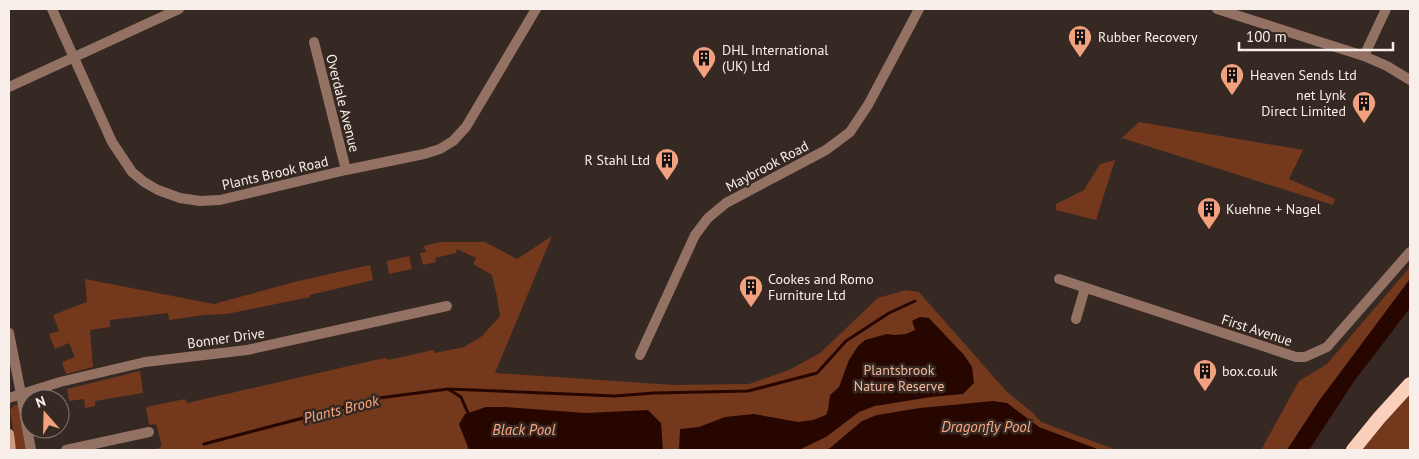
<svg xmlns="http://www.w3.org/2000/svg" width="1419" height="459" font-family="'PT Sans',sans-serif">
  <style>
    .green { fill: #74381c }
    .water { fill: #280600 }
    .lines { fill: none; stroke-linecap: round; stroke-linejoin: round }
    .stream { stroke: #280600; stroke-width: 3 }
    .minor { stroke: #937264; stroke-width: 10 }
    .tertiary { stroke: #937264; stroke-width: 10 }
    .secondary { stroke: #cf9a83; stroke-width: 10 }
    .trunk { stroke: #facfbc; stroke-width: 14 }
    .labels { text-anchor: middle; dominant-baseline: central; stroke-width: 5; stroke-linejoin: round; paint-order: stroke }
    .poi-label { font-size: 14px; fill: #f9efea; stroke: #362822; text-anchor: start }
    .street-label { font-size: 14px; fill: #f9efea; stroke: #362822 }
    .park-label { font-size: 14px; fill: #f4b69b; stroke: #362822 }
    .water-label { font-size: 15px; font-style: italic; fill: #f9a884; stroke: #362822 }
  </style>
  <rect width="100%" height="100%" fill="#362822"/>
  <path class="green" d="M1139,122L1303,150L1289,179L1335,199L1333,205L1122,138Z
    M1115,160L1096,220L1056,210V204L1084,190L1100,164Z
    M552,236L495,373L674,385L749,384L789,370L820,353L878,298L906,290L919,292L1007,392L1033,413L1041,422L1117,450H154L162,446L156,424L149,425L146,407L185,399L187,403L375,360L387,358L388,360L433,350L435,353L464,347L482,336L500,316L497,297L492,275L473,264L476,258L457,249L456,253L435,258L436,262L423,265L420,253L426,252L424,246L441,242H485L517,259Z
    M409,256L412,269L389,274L387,261Z
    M370,265L373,280L310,295V297L227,314L204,315L169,320L168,313L110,320V327L90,330L93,367L66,374L62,362L75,357L69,343L55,349L49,334L59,331L53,315L87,302L85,279L214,304L294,282Z
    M1410,267V279L1319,401L1287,450H1261L1299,381L1327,364Z
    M140,371L143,393L95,401V406L85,408L84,399L69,401L67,389Z
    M1410,393V450H1362L1392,412Z
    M14,405H18L28,450H16L10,410Z"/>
  <path class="water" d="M1410,279V308L1355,380L1309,450H1287L1319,401Z
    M920,317L929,318L964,355L972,367L974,383L963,394L931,397L875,406L859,412L826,437L799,450H679L680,429L699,427L725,417L754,414L798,422L813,420L826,415L828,410L830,395L839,387L849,360L858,346L865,340L887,334L895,335L906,334L915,330L912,321Z
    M993,401L1007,403L1039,427L1100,450H825L830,448L862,421L877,415L920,408Z
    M486,407H506L586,413L648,410L661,423L663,450H469L459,424L465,414Z"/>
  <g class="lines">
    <path class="stream" d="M448,389L615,396L654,393L748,391L817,373L846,341L889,313L915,301
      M204,444L379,398L448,389L461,397L468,413"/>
    <path class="minor" d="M52,9L112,142L132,172L144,182L158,190L180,198L200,201L220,200L346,170L424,154L440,149L453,141L466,127L536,9
      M1217,9L1364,56
      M314,42L346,170
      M9,87L179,9
      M1059,279L1296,357H1305L1327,347L1410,252
      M1076,319L1085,288
      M9,333L21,394L31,450
      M640,355L695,235L708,218L726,203L826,150L850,132L868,105L919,9
      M9,398L60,382L145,362L247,350L447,306
      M66,450L149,432"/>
    <path class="tertiary" d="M1386,9L1364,56L1387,66L1410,80"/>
    <path class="secondary" d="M9,434L11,450"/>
    <path class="trunk" d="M1353,450L1379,418L1410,384"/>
  </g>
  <defs>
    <g id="building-pin" transform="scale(1.25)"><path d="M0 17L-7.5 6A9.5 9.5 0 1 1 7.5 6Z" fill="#f2a17e" stroke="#362822"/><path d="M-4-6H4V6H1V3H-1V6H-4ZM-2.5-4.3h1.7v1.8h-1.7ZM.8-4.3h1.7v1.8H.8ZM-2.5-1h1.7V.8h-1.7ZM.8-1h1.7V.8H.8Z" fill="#111"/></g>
  </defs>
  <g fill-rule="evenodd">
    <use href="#building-pin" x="1080" y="37"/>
    <use href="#building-pin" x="704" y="58"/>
    <use href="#building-pin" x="1232" y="75"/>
    <use href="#building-pin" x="1364" y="103"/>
    <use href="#building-pin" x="667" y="160"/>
    <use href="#building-pin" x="1209" y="209"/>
    <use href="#building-pin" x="751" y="287"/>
    <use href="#building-pin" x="1205" y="371"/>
  </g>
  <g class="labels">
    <g class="poi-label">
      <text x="1098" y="37">Rubber Recovery</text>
      <text x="722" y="50">DHL International<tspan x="722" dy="16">(UK) Ltd</tspan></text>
      <text x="1250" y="75">Heaven Sends Ltd</text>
      <text x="1346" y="95" text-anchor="end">net Lynk<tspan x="1346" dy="16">Direct Limited</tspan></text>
      <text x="650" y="160" text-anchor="end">R Stahl Ltd</text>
      <text x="1226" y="209">Kuehne + Nagel</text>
      <text x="768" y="279">Cookes and Romo<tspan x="768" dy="16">Furniture Ltd</tspan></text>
      <text x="1222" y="371">box.co.uk</text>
    </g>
    <g class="street-label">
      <text transform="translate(343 103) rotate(76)">Overdale Avenue</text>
      <text transform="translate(767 166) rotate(-28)">Maybrook Road</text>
      <text transform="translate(275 173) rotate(-13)">Plants Brook Road</text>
      <text transform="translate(1257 330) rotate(18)">First Avenue</text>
      <text transform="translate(226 338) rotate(-8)">Bonner Drive</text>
    </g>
    <g class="park-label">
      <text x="899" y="370">Plantsbrook<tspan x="899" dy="16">Nature Reserve</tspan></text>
    </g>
    <g class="water-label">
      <text transform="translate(341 409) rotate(-14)">Plants Brook</text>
      <text x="986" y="426">Dragonfly Pool</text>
      <text x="524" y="429">Black Pool</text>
    </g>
  </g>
  <rect width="1419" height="459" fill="none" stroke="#f9efea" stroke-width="20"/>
  <g transform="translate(45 414) rotate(340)"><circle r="24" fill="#362822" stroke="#847872"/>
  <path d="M0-4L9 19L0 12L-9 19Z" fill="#f2a17e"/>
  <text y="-8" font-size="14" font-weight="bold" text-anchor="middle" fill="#f9efea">N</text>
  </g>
  <path d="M1239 42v8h154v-8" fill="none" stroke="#f9efea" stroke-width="2.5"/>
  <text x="1246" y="42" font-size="15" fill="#f9efea" stroke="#362822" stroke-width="4" paint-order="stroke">100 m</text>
</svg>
